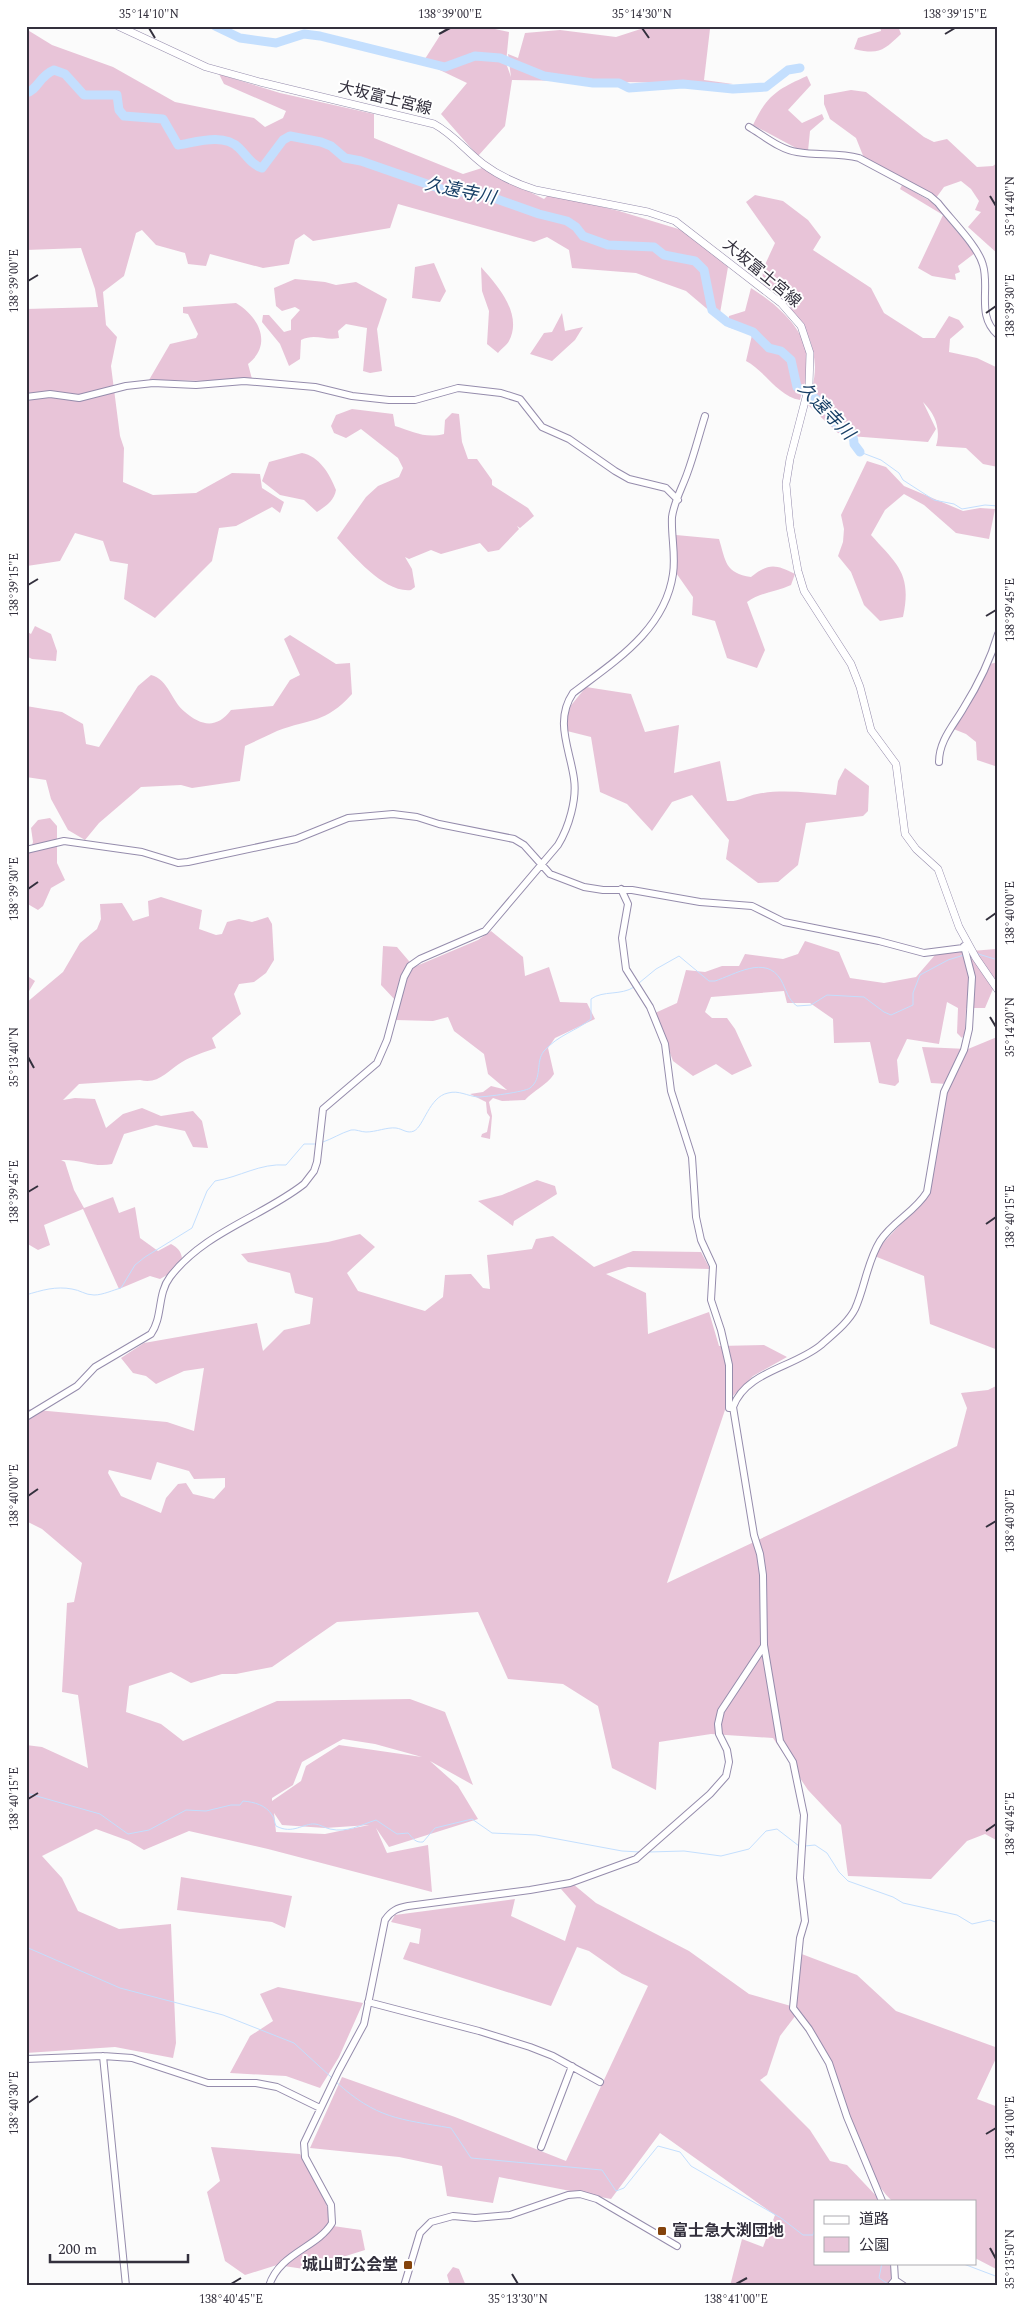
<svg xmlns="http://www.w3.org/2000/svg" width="1024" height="2312" font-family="Spectral,'Noto Sans JP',serif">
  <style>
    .green { fill: #e8c4d8; fill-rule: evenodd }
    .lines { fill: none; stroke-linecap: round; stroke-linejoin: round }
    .stream { stroke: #c4dffe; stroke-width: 1 }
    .river { stroke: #c4dffe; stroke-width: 9 }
    .tertiary-casing { stroke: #958cac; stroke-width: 8 }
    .secondary-casing { stroke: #958cac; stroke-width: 8 }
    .tertiary { stroke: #fff; stroke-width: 6 }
    .secondary { stroke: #fff; stroke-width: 7 }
    .ticks { fill: none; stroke: #33303d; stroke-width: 2 }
    .poi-dot { fill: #84430c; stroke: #fff; stroke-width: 2 }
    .labels { text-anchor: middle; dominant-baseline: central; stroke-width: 4; stroke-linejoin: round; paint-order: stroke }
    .street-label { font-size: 16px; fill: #33303d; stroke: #fff }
    .poi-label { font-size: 16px; font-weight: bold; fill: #33303d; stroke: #fff; text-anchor: start }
    .water-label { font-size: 18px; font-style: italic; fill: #194067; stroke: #fff }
    .neatline { fill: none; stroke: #33303d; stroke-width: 2 }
    .ticks-label { font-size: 12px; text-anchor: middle; fill: #33303d }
  </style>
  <rect width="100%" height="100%" fill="#fbfbfb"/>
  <path class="green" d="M446,26H481L509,32L506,63L511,77L508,54L518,58L525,33L560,30L616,37L650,26L710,29L704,80L733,84L512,80L505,126L478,156L441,114L467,83L423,62Z
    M880,26H898L901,34C883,51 879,55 854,49L858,38L881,31Z
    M26,29L52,45L113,67L175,102L254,118L265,127L283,118L286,111L224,84L219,74L280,93L374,114V138L463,174L482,168L544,199L549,194L619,211L685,231L728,267L719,319L686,291L636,273L572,268L569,250L547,237L534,242L398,204L390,228L313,241L304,234L295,240L289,264L263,268L210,254L206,266L188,264L185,253L156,245L142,230L136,233L124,276L103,292L106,325L117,337L111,366L120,436L124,448L123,482L153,495L196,493L232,473L260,474L262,488L284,502L280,513L272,507L236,526L219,528L212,561L155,618L124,599L128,564L110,561L103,541L75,533L60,561L27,566L26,309L98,307L95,289L81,248L26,250Z
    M807,76L811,85L788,110L802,123L822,114L824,119L810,131L808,151L796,148L753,125C767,95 778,89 807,76Z
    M851,90L866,92L924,137L934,142L947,139L977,167L993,166L998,162V254L968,227L981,212L975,210L979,201L971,189L961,181L944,187L936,198L864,158L856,138L830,119L824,104V95Z
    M902,185L932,202L975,253L958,266L960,272L955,274L956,280L932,276L918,268L943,215L900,189Z
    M755,195L783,201L808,220L821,237L813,250L871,288L884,313L923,338H935L949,316L959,320L964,327L950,339L949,352L977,358L998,368V467L983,464L966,448L936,446C941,430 936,415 923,402L936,429L928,442L850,436L838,433L808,405C811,394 815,379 815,367C814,329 790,305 762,283L763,269L775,243L746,202Z
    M434,263L446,291L440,302L412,298L415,267Z
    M481,267C498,286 523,314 509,341C507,345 501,349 498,353L487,344L489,311L482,291Z
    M295,279L325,282L336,285L356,282L387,299L377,329L382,371L370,373L363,371L367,328L346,324L338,331L339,338C325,341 315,333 301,340L300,359L289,366L280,344L262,322L263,315H269L284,332L291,330V320L300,310L295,307L282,311L276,306L274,288Z
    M751,288C775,303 804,327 808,358C810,372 803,387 800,400C779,397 765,371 746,361L752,335L728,327L729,316L745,311Z
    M236,303C259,317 273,344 248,364L252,379L212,381L149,380L170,344L196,338L198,334L188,314L183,313V307Z
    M562,313L565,331L583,327L575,340L552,361L530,354L544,333L552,332Z
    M352,409L393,414L395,426C412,431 425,439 444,434L445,420L452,413L459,414L462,442L468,459H477L492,480V485L528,508L534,516L520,528L517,526L519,529L499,550L488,552L480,543L441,554L431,550L409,559L405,557L412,569L415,587L411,590C384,593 354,556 337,538L366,497L378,486L399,477L403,468L398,458L361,429L346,438L334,433L331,426L336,415Z
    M302,453C319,456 330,474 336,490C334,501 326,506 317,512L304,500L280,495L262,481L269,462Z
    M867,461L886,467L904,486L963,511L980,508L995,509L989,539L956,533L924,505L904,494L885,510L871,535C898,565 912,574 903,617L880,621L864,605L851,572L838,556L843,542L844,529L841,515Z
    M676,535L719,539C726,562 725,573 751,577C769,563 775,564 795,574L791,585C776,592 761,592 747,602L765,650L757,668L727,658L715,621L692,615L693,597L674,570Z
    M35,626L51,634L57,651L56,661L32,659L26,656V631L31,634Z
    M290,635L336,664L350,663L352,694C325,724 311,718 277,731C266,736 256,741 245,746L240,781L192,788L181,785L141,787L99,823L85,840L68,830L51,799L46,780L26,777V706L62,712L83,724L86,744L99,747L138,686L151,675C169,680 171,701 185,712C201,726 217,729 231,710L273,706L290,680L300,675L284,639Z
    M998,662V767L977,760L976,742L966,734L951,728L990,664Z
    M586,687L631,694L645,732L679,725L674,773L720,761L727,801C739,802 746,796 757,794C783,789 809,793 836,795L838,781L845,768L869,786L868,811L863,816L806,823L798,865L778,882L758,883L726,859L729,840L692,795L672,802L652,831L627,804L600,792L591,737L567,731L568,709Z
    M50,818L57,826V863L65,880L51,888L43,906L38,910L26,903V853L30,852L33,842L31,828L38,820Z
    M161,897L202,910L199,929L216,935L222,934L227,922L239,919L252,922L268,917L272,924L274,960L266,973L254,982L239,984L234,994L241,1014L212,1038L216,1048C205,1052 192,1056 182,1062C167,1071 158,1085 140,1080L79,1084L63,1100L75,1098L95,1099L106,1128L123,1114L142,1108L161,1116L193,1111L202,1121L208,1148L193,1147L185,1131L156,1125L124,1134L112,1164C94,1168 80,1159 61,1160L65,1162L74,1190L84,1208L113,1197L119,1213L135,1207L140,1238L158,1251L171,1244C177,1247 181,1251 182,1258L174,1271L160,1279L150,1276L119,1289L83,1209L44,1225L50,1245L38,1250L26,1243V1003L63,972L80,943L97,929L101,919L100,904L122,903L133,921L149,916L148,901Z
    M491,931L523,957L525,976L549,967L560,1002L587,1003L595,1019L555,1038L548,1048L554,1074C546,1086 534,1090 525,1100L502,1101L493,1098L489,1102L492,1116L490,1139L481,1137L482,1134L487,1132L490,1117L487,1113L486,1102L470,1094L483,1092L491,1086L507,1090L488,1074L484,1054L454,1031L448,1017L433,1021L396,1020L397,1002L381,985L383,946L397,947L414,967L478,940Z
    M805,941L839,952L850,978L884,983L916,977L935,955L945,951L959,952L996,949L998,950V984L993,989L985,1008H966L965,1033L962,1038L957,1033L958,1008L947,1002L939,1044L907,1039L897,1060L899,1082L895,1086L879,1083L870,1042L834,1043L833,1019L810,1003H787L784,991L711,997L705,1012L712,1018H727L735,1029L752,1066L732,1075L716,1064L693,1076L673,1061L655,1013L677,1003L686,970L705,972L722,966H739L745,954L783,959L798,954Z
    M29,977L35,981L26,996V978Z
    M997,1037L998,1038V1350L930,1324L924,1276L872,1255L923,1200L947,1084L931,1083L922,1047L968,1049Z
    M537,1180L555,1186L557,1194L514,1221L513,1226L478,1201L502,1195Z
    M360,1234L375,1247L347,1273L358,1291L425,1311L443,1297L445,1275L471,1274L483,1288L490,1289L487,1255L532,1249L536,1239L553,1236L594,1267L633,1251L701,1252L710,1269L628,1267L606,1274L646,1293L648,1334L709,1312L719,1346L764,1345L787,1357L753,1376L728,1401L667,1583L957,1446L967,1408L961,1393L988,1390L998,1385V1841L985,1834L967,1841L931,1879L848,1876L841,1825L808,1790L773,1738L711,1734L659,1742L656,1790L612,1768L598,1706L563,1684L508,1679L478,1612L337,1622L272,1667L236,1674H222L191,1683L171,1672L129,1686L126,1712L161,1724L183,1741L277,1701L410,1699L445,1712L473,1785L430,1761L458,1786L478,1819L389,1847L376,1828L387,1853L428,1845L432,1892L268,1849L189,1831L144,1850L129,1841L96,1829L42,1856L62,1878L78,1911L119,1929L171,1924L176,2043L173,2058L115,2047L26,2053V1745L42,1747L88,1768L78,1695L62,1692L67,1603L74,1602L82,1563L42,1529L26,1521V1409L167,1422L194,1431L204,1368L184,1371L156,1384L146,1376L133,1373L121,1358L144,1343L257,1323L263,1351L284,1330L310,1324L313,1298L295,1293L290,1273L248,1262L241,1254L328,1242ZM157,1462L189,1471L194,1479L225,1478V1487L214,1499L193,1494L186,1483L178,1484L166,1498L161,1513L121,1496L108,1473L109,1470L151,1480ZM343,1739L375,1744L422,1757L339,1745L306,1766L301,1781L272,1801V1798L293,1785L302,1762ZM274,1813L282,1825L325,1828L369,1825L325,1834L276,1832Z
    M181,1877L292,1896L285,1928L272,1922L177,1910Z
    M573,1884L596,1903L689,1951L749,1994L791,2006L796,2015L780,2036L767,2075L760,2080L810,2130L830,2161L847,2165L881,2201H815V2263H892L893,2279L907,2286H730L742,2239L763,2247L775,2215L660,2133L611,2199L499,2177L493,2203L447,2196L442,2166L399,2157L310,2148L342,2077L455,2117L566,2161L648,1986L622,1974L589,1951L577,1947L551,2006L403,1959L410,1942L419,1944L421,1929L391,1922L395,1915L515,1899L511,1916L565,1941L576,1906L561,1889Z
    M799,1953L857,1975L896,2011L998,2048V2054L977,2099L998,2107V2270L975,2258V2201H892C858,2168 851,2104 829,2063C819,2044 805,2026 793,2008Z
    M278,1987L363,2003L339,2057L320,2088L286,2076L230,2073L250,2036L273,2021L260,1994Z
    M211,2147L300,2154L325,2200L333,2226L361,2230L365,2250L304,2269L277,2265L245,2275L225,2261L207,2192L220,2181Z
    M453,2267L459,2269L466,2286H450L447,2275Z"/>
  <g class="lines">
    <path class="stream" d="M860,452L881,460L899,473L903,480L934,500L954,504L962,509L985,505L998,506
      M975,953L998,960
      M639,983L656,969L679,956L709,981H715C734,975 766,954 781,980C786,989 788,1000 797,1006L811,1005L827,995L864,997L884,1012L891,1015L913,1005V993L920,975L948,960L964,955
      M323,1142C332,1139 341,1133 351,1130C356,1129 361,1132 366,1132C376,1132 387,1127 396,1128C403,1129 407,1134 414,1131C424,1126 429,1097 448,1093C459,1090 467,1096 478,1097C485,1097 525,1092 530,1088C543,1078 535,1062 544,1051C558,1035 576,1031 591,1019V999C603,990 621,996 634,987
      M26,1295C42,1290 56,1286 72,1289C80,1290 85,1295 94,1295C103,1295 113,1290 121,1288L135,1265L145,1257L192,1228L207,1191L215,1181C240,1177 260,1163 286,1165L304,1144H316
      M26,1793L100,1814L128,1834L149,1830L186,1810L206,1811L231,1805H240L243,1801C254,1802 266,1805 272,1815C275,1818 274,1822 276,1826C293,1835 303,1823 315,1824C319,1824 325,1828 330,1829C347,1833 360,1825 376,1820L397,1834L408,1833C413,1838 415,1843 423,1842L435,1828L472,1819L492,1833L536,1835L622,1851L640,1852
      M805,1846L815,1845L827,1853L839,1872L848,1881L893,1897L903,1903L957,1915L972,1924L990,1920L998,1923
      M649,1852L684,1851L721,1856L749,1849L766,1831L777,1829L799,1846
      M26,1947L120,1988L223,2015L294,2043L331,2077
      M336,2082C377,2119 399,2119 451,2128L471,2158L602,2170L616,2191L624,2188L658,2146L680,2152L691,2166L781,2218L803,2235H813L815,2228
      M882,2263L879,2278L888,2284
      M961,2263L998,2277"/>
    <path class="river" d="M215,26L240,38L276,43L304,34L320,36L445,67L475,56L500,58L544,76L593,83H619L629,88L683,84L733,89L766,87L788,70L800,68
      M26,93C38,90 39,76 54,70L65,74L84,95H117L119,110L124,116L163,119L178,145C197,142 224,133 239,148C248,157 251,164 262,168L283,140L290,136L321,142L331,146L345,158L361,161L450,192H477L539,214L567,221L576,227L583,236L608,245L654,247L664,255L695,261L704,270L712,310L727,322L753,332L769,348L781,351L791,360L797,387C819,399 826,406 838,427C848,430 854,433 854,444L860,452"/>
    <g class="tertiary-casing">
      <path id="tertiary" d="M749,127C764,136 781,150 797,152C818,156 839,152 859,158L930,196L938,203C951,220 978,246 983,265C990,289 976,316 998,335
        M26,397L50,394L79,398L126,386L153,383L196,385L244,381L315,387L352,396L389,400H415L458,388L501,393L520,399L542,427L569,439L615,471L629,479L666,488L678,500
        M939,762C939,741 953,726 963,709C978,685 990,661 998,634
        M26,850L64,841L142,852L178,863L188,862L296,839L348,818L393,814L417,817L439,824L514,839L524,845L550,874L584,887L603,890H632L700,902L752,906L784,922L879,941L924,953L963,948
        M621,889L628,904L622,938L626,969L650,1007L665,1044L671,1091L692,1157L696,1217L701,1240L713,1266L711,1300L721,1330L729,1365V1408L733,1407L754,1535L760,1554L763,1575L764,1645L780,1741L793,1762L804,1815L800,1878L805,1921L800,1938L793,2008L809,2029L829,2063L847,2117L882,2201
        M733,1407C746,1371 793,1368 821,1345C832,1335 848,1323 855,1309C865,1287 867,1262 880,1241C893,1221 915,1212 927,1192L944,1092L964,1050L969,1029L972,977L964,946
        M26,1417L77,1386L95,1367L151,1334C163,1317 157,1294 170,1277C204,1232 262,1217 304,1184L314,1171L317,1162L323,1109L377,1063L387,1040L404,977L410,966L420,959L485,931L558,845C569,827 577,799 574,779C570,749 554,721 573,693C615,661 665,630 673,574C676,555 671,536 672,517C674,502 682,488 687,474C694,455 699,435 705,416
        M368,2002L479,2031L530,2047L553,2056L600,2082
        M103,2056L126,2286
        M26,2059L103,2056L132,2058L208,2083H256L277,2087L320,2108
        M541,2147L572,2066
        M895,2280L904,2286
        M269,2286C279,2253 317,2248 332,2223L331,2205L305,2157L304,2143L338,2072L364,2024L385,1920C391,1911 397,1908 408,1906L530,1890L570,1883L636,1859L710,1794L726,1776L729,1762L727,1750L719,1734L718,1724L721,1711L764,1646
        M404,2286L420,2233L431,2222L453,2216L475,2218L510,2215L568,2195L580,2194L597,2199L677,2246
        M890,2286L895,2280L894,2263"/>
    </g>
    <g class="secondary-casing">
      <path id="secondary" d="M118,26L206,67L260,82L434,124C453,134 466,151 483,164C499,176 517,184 536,190L648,212L675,221L781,303L801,326L810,353L809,386L790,459L786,484L790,527L798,571L804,591L851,664L860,687L871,730L896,764L905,834L916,849L938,869L959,927L976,958L998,990"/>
    </g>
    <use href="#tertiary" class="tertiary"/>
    <use href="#secondary" class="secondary"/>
  </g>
  <path class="ticks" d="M149,28L155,38M642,28L649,38M439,34L450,28M945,34L955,28M990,196L996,206M28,281L38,275M986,313L996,306M28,585L38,579M986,616L996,610M28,889L38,882M986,920L996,913M990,1017L996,1027M28,1057L34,1068M28,1192L38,1186M986,1224L996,1217M28,1496L38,1489M986,1527L996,1521M28,1799L38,1793M986,1831L996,1824M28,2103L38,2096M986,2134L996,2128M990,2248L996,2259M512,2274L518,2284M231,2284L241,2278M736,2284L747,2278"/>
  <g class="poi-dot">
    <rect x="657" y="2226" width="10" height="10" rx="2.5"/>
    <rect x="403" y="2260" width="10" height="10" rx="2.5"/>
  </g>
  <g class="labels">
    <g class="street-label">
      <text transform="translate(385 98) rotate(14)">大坂富士宮線</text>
      <text transform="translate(762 273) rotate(40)">大坂富士宮線</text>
    </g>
    <g class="poi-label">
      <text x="672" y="2231">富士急大渕団地</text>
      <text x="398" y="2265" text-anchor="end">城山町公会堂</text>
    </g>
    <g class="water-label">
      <text transform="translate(460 191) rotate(12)">久遠寺川</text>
      <text transform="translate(826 411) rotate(46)">久遠寺川</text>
    </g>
  </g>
  <rect width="1024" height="2312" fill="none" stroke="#ffffff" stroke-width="55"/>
  <rect x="814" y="2200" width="162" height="65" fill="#ffffff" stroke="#adacb1"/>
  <rect x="824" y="2216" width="25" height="8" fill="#ffffff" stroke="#adacb1"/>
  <text x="859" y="2224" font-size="15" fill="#33303d">道路</text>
  <rect x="824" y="2237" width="25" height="15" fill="#e8c4d8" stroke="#adacb1"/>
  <text x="859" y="2250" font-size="15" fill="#33303d">公園</text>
  <path d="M50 2254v8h138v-8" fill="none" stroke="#33303d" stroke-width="2.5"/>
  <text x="58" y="2254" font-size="15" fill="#33303d" stroke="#ffffff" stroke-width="4" paint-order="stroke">200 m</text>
  <rect x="28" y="28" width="968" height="2256" class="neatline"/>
  <g class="ticks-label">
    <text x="149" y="18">35°14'10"N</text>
    <text x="450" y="18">138°39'00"E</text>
    <text x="642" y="18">35°14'30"N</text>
    <text x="955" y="18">138°39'15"E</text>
    <text transform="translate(1010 206) rotate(-90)" y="4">35°14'40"N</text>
    <text transform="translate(14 281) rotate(-90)" y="4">138°39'00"E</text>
    <text transform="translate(1010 306) rotate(-90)" y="4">138°39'30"E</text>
    <text transform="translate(14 585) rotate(-90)" y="4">138°39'15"E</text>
    <text transform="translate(1010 610) rotate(-90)" y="4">138°39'45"E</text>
    <text transform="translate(14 889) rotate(-90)" y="4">138°39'30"E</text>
    <text transform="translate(1010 913) rotate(-90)" y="4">138°40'00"E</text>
    <text transform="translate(1010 1027) rotate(-90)" y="4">35°14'20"N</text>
    <text transform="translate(14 1057) rotate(-90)" y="4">35°13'40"N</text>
    <text transform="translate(14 1192) rotate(-90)" y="4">138°39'45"E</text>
    <text transform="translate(1010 1217) rotate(-90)" y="4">138°40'15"E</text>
    <text transform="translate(14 1496) rotate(-90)" y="4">138°40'00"E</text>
    <text transform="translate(1010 1521) rotate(-90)" y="4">138°40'30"E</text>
    <text transform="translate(14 1799) rotate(-90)" y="4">138°40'15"E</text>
    <text transform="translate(1010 1824) rotate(-90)" y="4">138°40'45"E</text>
    <text transform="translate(14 2103) rotate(-90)" y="4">138°40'30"E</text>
    <text transform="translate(1010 2128) rotate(-90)" y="4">138°41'00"E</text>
    <text transform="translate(1010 2259) rotate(-90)" y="4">35°13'50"N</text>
    <text x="231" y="2303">138°40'45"E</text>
    <text x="518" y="2303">35°13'30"N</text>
    <text x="736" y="2303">138°41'00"E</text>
  </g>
</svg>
